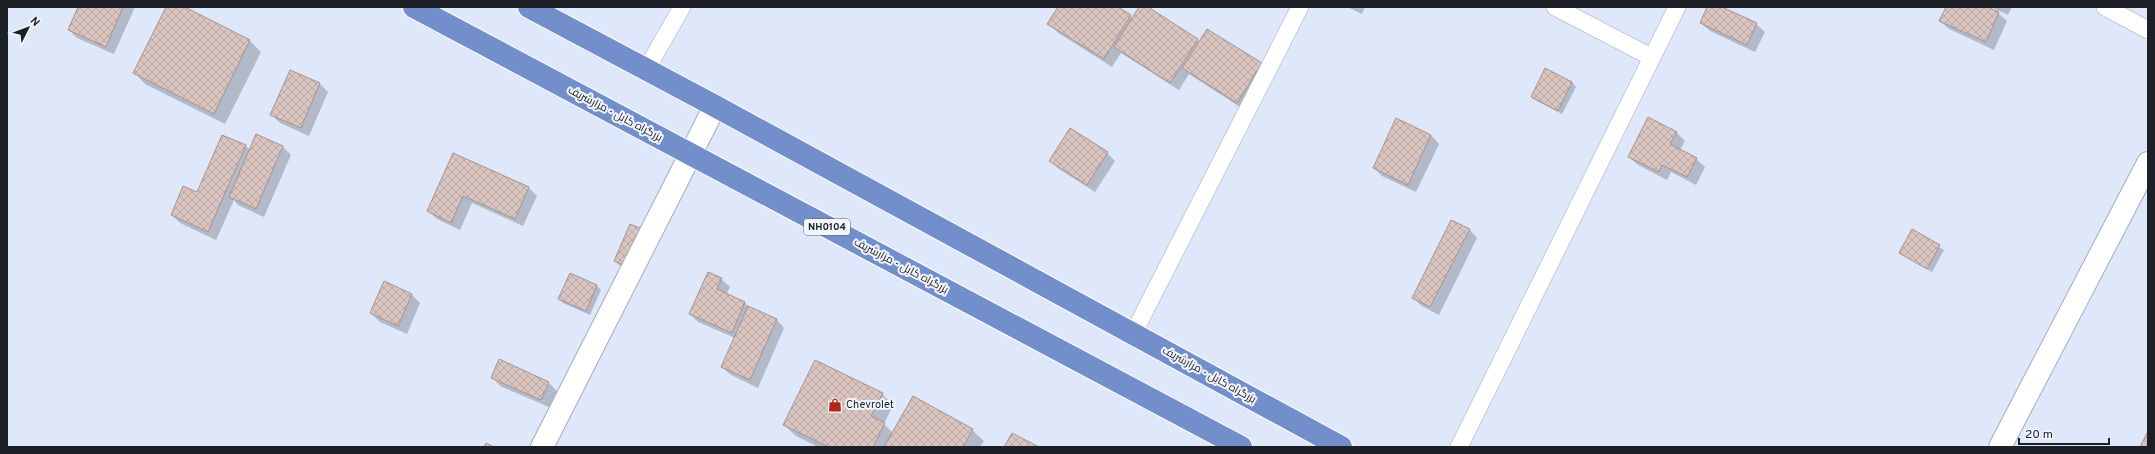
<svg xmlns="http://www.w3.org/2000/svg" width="2155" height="454" font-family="Overpass,Cairo,sans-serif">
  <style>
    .shadow { fill: #0003 }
    .building { fill: url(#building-cross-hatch); stroke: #a7928e }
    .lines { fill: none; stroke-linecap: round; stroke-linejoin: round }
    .lane-casing { stroke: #a3abbc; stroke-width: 18 }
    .street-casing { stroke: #a3abbc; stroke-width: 24 }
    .highway-casing { stroke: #fff; stroke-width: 24 }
    .lane { stroke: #fff; stroke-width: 17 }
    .street { stroke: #fff; stroke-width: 22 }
    .highway { stroke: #728fcb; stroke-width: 22 }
    .labels { text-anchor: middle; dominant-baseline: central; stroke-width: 4; stroke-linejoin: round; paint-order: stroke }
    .shield { fill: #f2f5fc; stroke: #5c5f66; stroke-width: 1 }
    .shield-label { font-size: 10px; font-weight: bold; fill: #1c1f26 }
    .street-label { font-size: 11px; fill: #1c1f26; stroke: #f2f5fc }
    .poi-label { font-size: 11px; fill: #1c1f26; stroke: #f2f5fc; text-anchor: start }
  </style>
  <defs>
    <pattern id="building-cross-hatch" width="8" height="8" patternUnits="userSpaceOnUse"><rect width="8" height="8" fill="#dac4c0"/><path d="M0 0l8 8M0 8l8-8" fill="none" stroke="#baa8a5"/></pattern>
  </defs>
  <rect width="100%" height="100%" fill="#dfe8fa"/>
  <path class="shadow" d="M79,7H135L114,54L77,38L69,30Z
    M167,7H183L250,41L261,52L225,124L145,84L134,72Z
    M1059,7H1116L1133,18L1140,7H1146L1200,42L1261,64L1246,111L1189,74L1179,90L1121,53L1112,67L1057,32L1049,23Z
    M1347,7H1365L1362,14Z
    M1708,7H1720L1756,24L1765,32L1755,52L1710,31L1701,23Z
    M1947,7H1985L1998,13L2007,21L1994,50L1949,29L1940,21Z
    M1991,7H2012L2008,15Z
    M290,71L320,84L328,92L309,136L280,123L272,115Z
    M1572,82L1576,87L1562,114L1537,101L1532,97Z
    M1676,132L1685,141L1680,150L1696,159L1705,167L1696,185L1671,172L1667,180L1638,165L1629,157Z
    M1431,135L1439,144L1416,192L1382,176L1374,168Z
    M223,136L246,146L250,150L257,136L283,147L291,155L264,217L238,205L234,200L216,240L180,223L172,215L198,193Z
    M1107,153L1115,161L1095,192L1059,169L1050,161Z
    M454,154L528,187L537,196L523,226L472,203L460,230L437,219L428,211Z
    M1469,229L1477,238L1439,315L1422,306L1413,298Z
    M1912,231L1944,250L1932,272L1900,253Z
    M651,237L635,272L619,265L615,261Z
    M570,274L597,286L601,290L590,315L563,303L559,299Z
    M721,279L730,287L726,295L745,303L750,308L776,319L784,328L758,388L731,375L722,367L735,338L698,322L690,314Z
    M385,283L412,295L420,303L407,334L380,322L371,313Z
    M492,377L548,382L557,391L549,407L500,386Z
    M882,394L893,405L884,424L893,433L972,430L984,441L980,447H818L796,436L784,425Z"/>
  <path class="building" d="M78,7H123L106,47L68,30Z
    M166,7H185L250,40L214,114L133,73Z
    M1058,7H1118L1131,15L1104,59L1047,24Z
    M1139,7H1148L1198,39L1170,83L1114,47Z
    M1707,7H1722L1757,23L1747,45L1700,23Z
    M1946,7H1987L1999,12L1986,42L1939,21Z
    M1207,29L1262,63L1237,103L1182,68Z
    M1545,68L1572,82L1558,111L1531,97Z
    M290,70L320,83L301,128L270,115Z
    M1648,117L1677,132L1670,144L1697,158L1687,177L1662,165L1659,172L1628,157Z
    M1396,118L1431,135L1408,185L1373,168Z
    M1070,128L1108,152L1087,185L1049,161Z
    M256,134L283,146L256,209L229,197Z
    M222,135L246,145L208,232L171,215L183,186L197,192Z
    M453,153L529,187L515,219L463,196L451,223L427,211Z
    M1451,220L1470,229L1430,307L1412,298Z
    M630,224L647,231L631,268L614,261Z
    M1912,229L1940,245L1927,269L1899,253Z
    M708,272L722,278L717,289L745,302L732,333L689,314Z
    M570,273L597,285L586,311L558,299Z
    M384,281L412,294L398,326L370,313Z
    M748,306L777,319L750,380L721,367Z
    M499,359L549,382L541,400L491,378Z
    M815,360L883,393L871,416L885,423L873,447H829L783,425Z
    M913,396L973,429L963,447H884Z
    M2148,431V447H2140Z
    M1012,433L1039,447H1004Z
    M486,443L494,447H484Z"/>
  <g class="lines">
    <g class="lane-casing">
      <path id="lane" d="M1555,7L1651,57
        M2105,7L2148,30
        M646,70L682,7
        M1133,334L1300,7
        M1459,447L1677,7"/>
    </g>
    <g class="street-casing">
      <path id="street" d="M542,447L715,106
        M2000,447L2148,163"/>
    </g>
    <g class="highway-casing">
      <path id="highway" d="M414,7L1241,447
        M529,7L715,106L1341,447"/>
    </g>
    <use href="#lane" class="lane"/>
    <use href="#street" class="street"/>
    <use href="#highway" class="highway"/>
  </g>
  <defs>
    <g id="shop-bare" transform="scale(1.08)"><path d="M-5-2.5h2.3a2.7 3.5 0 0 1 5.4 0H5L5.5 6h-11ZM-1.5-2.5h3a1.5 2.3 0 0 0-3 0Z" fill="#b32514" stroke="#f2f5fc" stroke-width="2.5" paint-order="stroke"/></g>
  </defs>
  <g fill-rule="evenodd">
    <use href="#shop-bare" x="835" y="405"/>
  </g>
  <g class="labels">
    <rect class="shield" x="804" y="219" width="46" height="16" rx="3"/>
    <g class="shield-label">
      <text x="827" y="227">NH0104</text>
    </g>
    <g class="street-label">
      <text transform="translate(615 114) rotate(28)">بزرگراه کابل - مزارشریف</text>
      <text transform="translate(901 266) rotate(28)">بزرگراه کابل - مزارشریف</text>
      <text transform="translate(1209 375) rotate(29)">بزرگراه کابل - مزارشریف</text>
    </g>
    <g class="poi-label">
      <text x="846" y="405">Chevrolet</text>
    </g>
  </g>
  <rect width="2155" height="454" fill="none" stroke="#1c1f26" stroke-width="16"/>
  <g transform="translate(28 28) rotate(48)" stroke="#f2f5fc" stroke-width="3" paint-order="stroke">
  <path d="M0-3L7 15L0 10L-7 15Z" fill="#1c1f26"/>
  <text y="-6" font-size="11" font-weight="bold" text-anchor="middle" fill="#1c1f26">N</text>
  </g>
  <path d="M2019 438v6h90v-6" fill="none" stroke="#1c1f26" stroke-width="2"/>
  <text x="2025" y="438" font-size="12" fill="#1c1f26" stroke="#f2f5fc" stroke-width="3" paint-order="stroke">20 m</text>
</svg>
